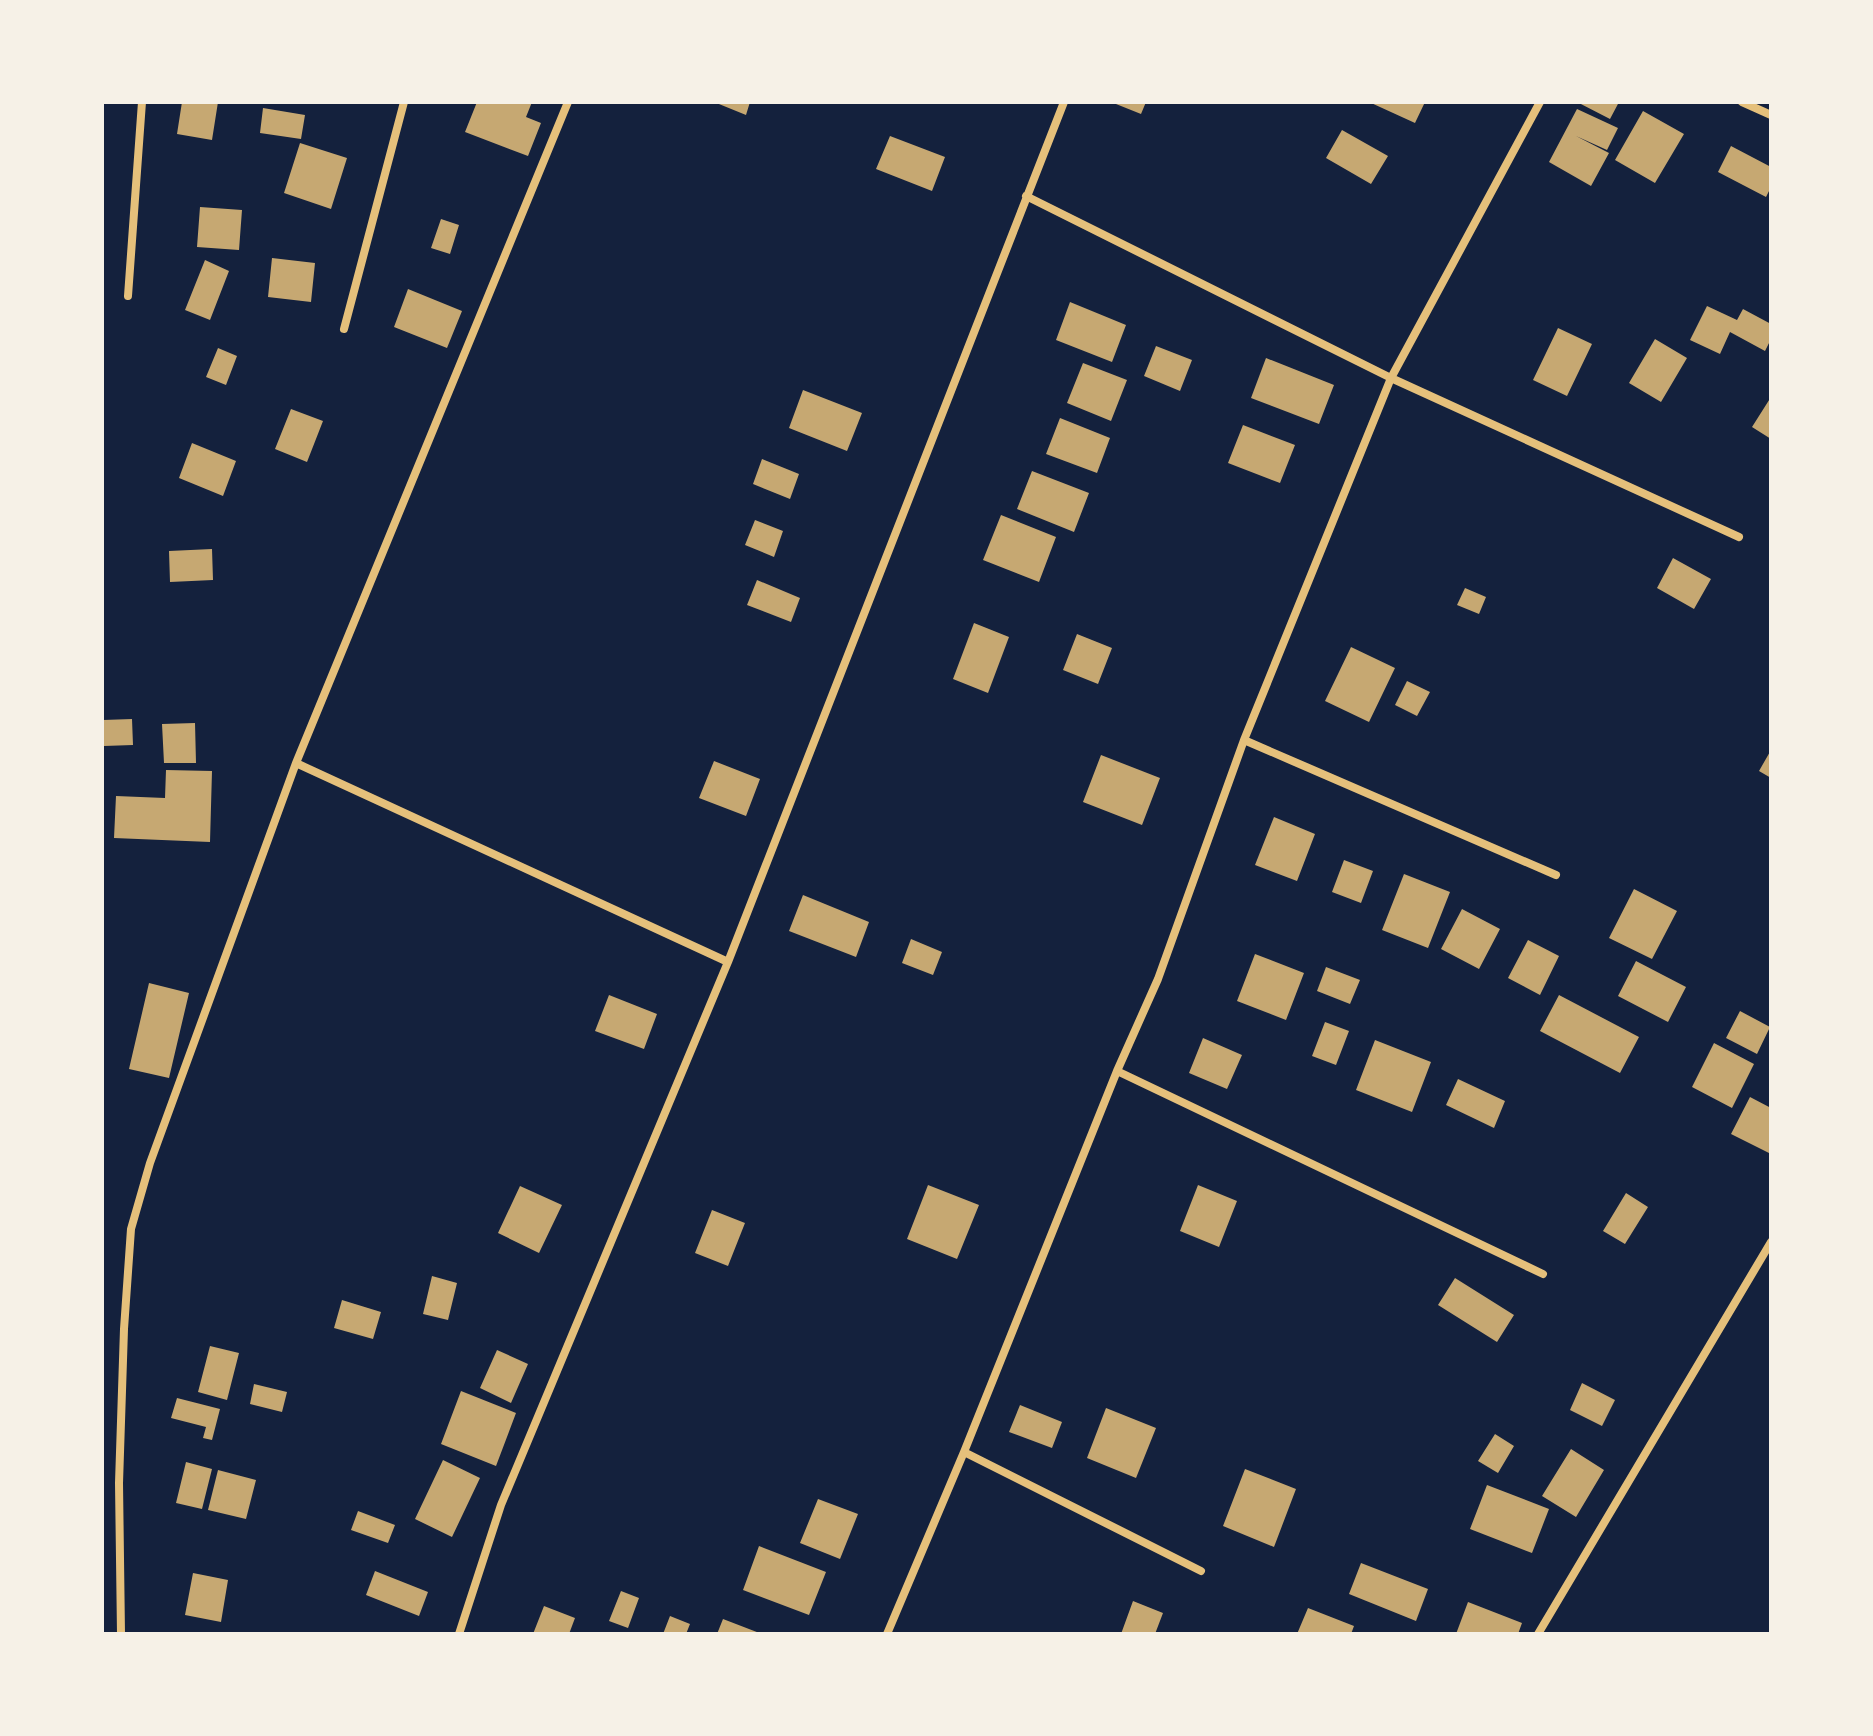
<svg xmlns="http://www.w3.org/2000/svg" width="1873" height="1736" font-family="'Noto Sans',sans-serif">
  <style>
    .building { fill: #c6a872 }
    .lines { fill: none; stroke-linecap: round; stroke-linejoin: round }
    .minor { stroke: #e5c07b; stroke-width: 8 }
  </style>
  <rect width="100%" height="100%" fill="#14213d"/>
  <path class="building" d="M182,102H218L212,140L177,134Z
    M477,102H532L526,117L541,123L528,156L465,132Z
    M714,102H750L746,115Z
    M1111,102H1146L1141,114Z
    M1369,102H1425L1415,123Z
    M1577,102H1619L1610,119Z
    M263,108L305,115L301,139L260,133Z
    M1577,109L1618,128L1607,150L1576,136L1609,153L1591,186L1549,162Z
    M1643,111L1684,134L1655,183L1615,160Z
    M1342,130L1388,156L1371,184L1326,158Z
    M890,136L945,157L932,191L876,169Z
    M300,143L347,158L331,209L284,193Z
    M1731,146L1771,167V187L1766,197L1718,172Z
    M200,207L242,210L239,250L197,247Z
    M441,219L459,225L450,254L431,248Z
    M272,258L315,263L311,302L268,297Z
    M205,260L229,271L210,320L185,310Z
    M408,289L462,311L447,348L394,327Z
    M1070,302L1126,325L1112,362L1056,340Z
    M1707,306L1737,320L1743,309L1771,324V339L1765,351L1730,332L1720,354L1690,340Z
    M1558,328L1592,344L1567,396L1533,380Z
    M1655,339L1687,358L1661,402L1629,383Z
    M1156,346L1192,360L1180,391L1144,376Z
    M218,348L237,356L226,385L206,377Z
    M1266,358L1334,385L1319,424L1251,398Z
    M1083,363L1127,380L1111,421L1067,403Z
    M803,390L862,413L847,451L789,428Z
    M1771,397V439L1752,427Z
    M291,409L323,421L307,462L275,449Z
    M1060,418L1110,438L1097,473L1046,454Z
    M1243,425L1295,445L1280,483L1228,463Z
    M192,443L236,461L223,496L179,478Z
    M762,459L799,474L790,499L753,484Z
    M1032,471L1089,493L1074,532L1017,509Z
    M1001,515L1056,537L1039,582L983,560Z
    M755,520L783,531L774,557L745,545Z
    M212,549L213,580L170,582L169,551Z
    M1673,558L1711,579L1694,609L1657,588Z
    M757,580L800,598L791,622L747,605Z
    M1465,588L1486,597L1479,614L1457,605Z
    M974,623L1009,637L988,693L953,679Z
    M1077,634L1112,648L1098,684L1063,670Z
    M1351,647L1395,668L1369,722L1325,701Z
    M1407,681L1430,692L1417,716L1395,705Z
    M132,719L133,745L104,746L103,720Z
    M195,723L196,763H164L162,724Z
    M1771,750V778L1759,771Z
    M1101,755L1160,778L1142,825L1083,802Z
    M714,761L760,779L746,816L699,798Z
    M166,770L212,771L210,842L114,838L116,796L165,798Z
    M1274,817L1315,834L1297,881L1255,865Z
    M1344,860L1373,871L1361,903L1332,892Z
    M1404,874L1450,892L1428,948L1382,930Z
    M1634,889L1677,911L1652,959L1609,938Z
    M803,895L869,922L856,957L789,931Z
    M1462,909L1500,929L1479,969L1441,949Z
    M911,939L942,952L933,975L902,963Z
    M1528,940L1559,956L1540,995L1508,978Z
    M1255,954L1304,973L1286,1020L1237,1001Z
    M1636,961L1686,987L1668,1022L1618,996Z
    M1326,967L1360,980L1350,1004L1317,991Z
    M149,983L189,993L169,1078L129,1069Z
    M609,995L657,1014L644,1049L595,1031Z
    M1559,995L1639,1037L1620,1073L1540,1031Z
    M1740,1011L1770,1027L1757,1054L1726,1038Z
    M1325,1022L1349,1031L1336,1065L1312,1056Z
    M1203,1038L1242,1055L1227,1089L1189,1073Z
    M1375,1040L1431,1062L1412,1112L1356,1090Z
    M1714,1043L1754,1064L1732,1108L1692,1087Z
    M1458,1079L1505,1101L1494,1128L1446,1105Z
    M1750,1097L1771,1108V1154L1731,1134Z
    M928,1185L979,1205L957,1259L907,1239Z
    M1198,1185L1237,1201L1219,1247L1180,1231Z
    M520,1186L562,1205L539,1253L498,1233Z
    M1626,1193L1648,1207L1625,1244L1603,1231Z
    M712,1210L745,1223L728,1266L695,1253Z
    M432,1276L457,1283L448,1320L423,1314Z
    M1455,1278L1514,1315L1497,1342L1438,1305Z
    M342,1300L381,1312L373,1339L334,1328Z
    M210,1346L239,1353L227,1400L198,1392Z
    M497,1350L528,1364L511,1403L480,1388Z
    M1582,1383L1615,1400L1602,1426L1570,1410Z
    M254,1384L287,1392L282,1412L250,1404Z
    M461,1391L516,1413L496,1466L441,1444Z
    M177,1398L220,1409L212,1440L203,1438L206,1427L171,1418Z
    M1020,1405L1062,1422L1052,1448L1009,1432Z
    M1106,1408L1156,1428L1136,1478L1087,1458Z
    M1495,1434L1514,1446L1498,1473L1478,1461Z
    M1571,1449L1604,1470L1576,1517L1542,1496Z
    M443,1460L480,1478L452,1537L415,1519Z
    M186,1462L212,1469L202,1509L176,1503Z
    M1245,1469L1296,1489L1274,1547L1223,1526Z
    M218,1470L256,1480L246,1519L208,1510Z
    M1487,1485L1549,1509L1532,1553L1470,1529Z
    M818,1499L858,1514L840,1559L800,1543Z
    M358,1511L395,1525L388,1543L351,1530Z
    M759,1546L826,1572L809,1615L743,1590Z
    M1361,1563L1428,1589L1416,1621L1349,1594Z
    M375,1571L428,1592L419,1616L366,1595Z
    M193,1573L228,1580L221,1622L185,1615Z
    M621,1591L639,1598L628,1628L609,1621Z
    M1133,1601L1163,1613L1155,1634H1121Z
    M1468,1602L1522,1623L1518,1634H1456Z
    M544,1606L575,1618L569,1634H533Z
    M1308,1608L1354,1626L1351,1634H1297Z
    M670,1616L690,1624L686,1634H663Z
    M723,1619L762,1634H717Z"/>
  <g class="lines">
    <path class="minor" d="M1742,102L1771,115
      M1026,196L1391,378L1739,537
      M128,296L142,102
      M344,329L404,102
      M1244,740L1556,875
      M296,763L568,102
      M1117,1071L1543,1274
      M964,1452L1201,1571
      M121,1634L119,1483L124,1329L131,1229L150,1163L296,763L728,962
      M459,1634L501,1505L728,962L1064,102
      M887,1634L964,1452L1117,1071L1158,979L1244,740L1391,378L1540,102
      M1538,1634L1771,1242"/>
  </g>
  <rect width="1873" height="1736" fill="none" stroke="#f6f1e7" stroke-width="208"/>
</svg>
